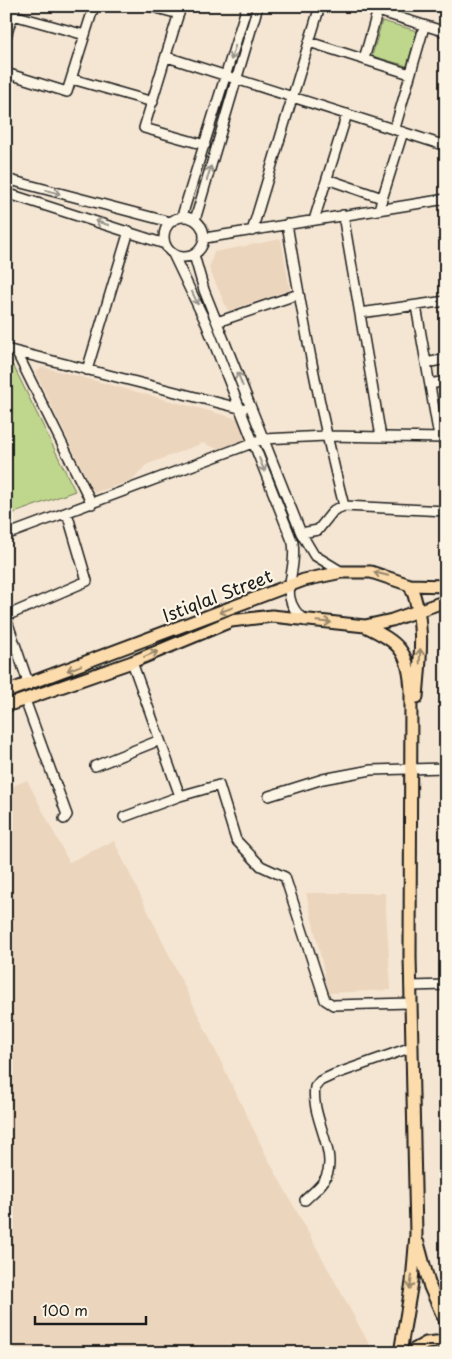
<svg xmlns="http://www.w3.org/2000/svg" width="452" height="1359" font-family="'Playpen Sans',sans-serif">
  <style>
    .built { fill: #ecd5bd }
    .green { fill: #bfd68d; stroke: #6e7954 }
    .lines { fill: none; stroke-linecap: round; stroke-linejoin: round }
    .minor-casing { stroke: #1c1c1c; stroke-width: 12 }
    .major-casing { stroke: #1c1c1c; stroke-width: 15 }
    .minor { stroke: #fcf5e5; stroke-width: 9 }
    .major { stroke: #fcdcac; stroke-width: 11 }
    .oneway { stroke: #97938b }
    .oneway2 { stroke: #97866b }
    .labels { text-anchor: middle; dominant-baseline: central; stroke-width: 4.5; stroke-linejoin: round; paint-order: stroke }
    .street-label { font-size: 18px; fill: #1c1c1c; stroke: #fcf5e5 }
  </style>
  <rect width="100%" height="100%" fill="#f5e6d3"/>
  <filter id="ink" filterUnits="userSpaceOnUse"><feTurbulence type="fractalNoise" baseFrequency=".02" numOctaves="2"/><feDisplacementMap in="SourceGraphic" scale="10" xChannelSelector="R" yChannelSelector="G"/><feConvolveMatrix kernelMatrix="1 2 1 2 8 2 1 2 1" color-interpolation-filters="sRGB"/></filter>
  <g filter="url(#ink)">
    <path class="built" d="M281,239L290,290L228,311L209,268L214,252Z
      M43,367L239,419L246,439L218,449L203,443L146,465L133,480L94,493L35,372Z
      M27,780L69,862L114,841L267,1157L374,1353H6V789Z
      M306,893H385L391,990L329,993Z"/>
    <path class="green" d="M382,21L417,31L407,66L372,56Z
      M6,361L14,367L75,491L6,516Z"/>
    <g class="lines">
      <g class="minor-casing">
        <path id="minor" d="M149,6L179,14
          M181,6L144,128L205,145
          M378,11L446,32
          M6,13L85,35
          M6,37L15,6
          M309,42L410,74
          M167,57L446,146
          M364,59L379,6
          M6,73L67,92L94,6
          M72,79L153,102
          M395,128L424,27
          M6,179L170,222
          M327,179L382,198
          M6,193L165,244
          M379,209L403,132
          M343,215L381,437
          M182,216L247,6
          M164 237a20 20 0 1 1 40 0a20 20 0 1 1-40 0Z
          M195,220L258,6
          M314,220L347,114
          M287,224C303,319 320,413 344,506
          M252,231L320,6
          M205,238L446,199
          M173,254L206,323L293,543C298,576 275,595 305,621
          M194,255L204,290L301,533L314,555L342,572
          M416,306L439,437
          M360,313L446,301
          M217,322L299,294
          M6,349L243,409
          M17,353L92,504
          M426,363L446,359
          M87,370L129,231
          M430,384L446,381
          M301,533L318,530L334,510L344,506L446,511
          M6,535L263,439L326,436L446,438
          M6,616L87,581L67,513
          M6,618L29,685
          M132,662L180,796L219,785L236,840L261,866L285,877L325,1000L333,1005L411,1003
          M25,700L67,815L64,819
          M95,766L160,740
          M269,796L323,779L371,770L446,768
          M124,817L180,796
          M410,986L446,985
          M305,1200C311,1194 322,1186 326,1177C338,1152 310,1116 315,1087L320,1081L333,1075L412,1047"/>
      </g>
      <g class="major-casing">
        <path id="major" d="M410,585C426,619 420,661 417,697
          M365,626C400,643 409,651 411,691L410,956L416,1234L412,1282L400,1353
          M6,692L304,580L342,572H371L410,585L446,586
          M6,706L132,662L231,621L272,616L365,626L392,620L446,601
          M418,1243L430,1287L446,1323
          M408,1353L426,1343L446,1341"/>
      </g>
      <use href="#minor" class="minor"/>
      <use href="#major" class="major"/>
    </g>
    <defs><path id="oneway-shaft" d="M-6 0H5M1.5-3L5.5 0L1.5 3" fill="none" stroke-width="1.6" stroke-linecap="round" stroke-linejoin="round" transform="scale(1.25)"/></defs>
    <g class="oneway">
      <use href="#oneway-shaft" transform="translate(233 53) rotate(107)"/>
      <use href="#oneway-shaft" transform="translate(209 173) rotate(-74)"/>
      <use href="#oneway-shaft" transform="translate(53 192) rotate(15)"/>
      <use href="#oneway-shaft" transform="translate(102 223) rotate(-163)"/>
      <use href="#oneway-shaft" transform="translate(195 298) rotate(65)"/>
      <use href="#oneway-shaft" transform="translate(240 379) rotate(-111)"/>
      <use href="#oneway-shaft" transform="translate(262 465) rotate(68)"/>
    </g>
    <g class="oneway2">
      <use href="#oneway-shaft" transform="translate(381 574) rotate(-166)"/>
      <use href="#oneway-shaft" transform="translate(226 610) rotate(159)"/>
      <use href="#oneway-shaft" transform="translate(324 622) rotate(5)"/>
      <use href="#oneway-shaft" transform="translate(151 654) rotate(-22)"/>
      <use href="#oneway-shaft" transform="translate(420 656) rotate(-88)"/>
      <use href="#oneway-shaft" transform="translate(74 668) rotate(159)"/>
      <use href="#oneway-shaft" transform="translate(411 1282) rotate(98)"/>
    </g>
  </g>
  <g class="labels">
    <g class="street-label">
      <text transform="translate(217 595) rotate(-21)">Istiqlal Street</text>
    </g>
  </g>
  <rect width="452" height="1359" fill="none" stroke="#fcf5e5" stroke-width="25"/>
  <rect x="12" y="12" width="427" height="1334" fill="none" stroke="#1c1c1c" stroke-width="2" filter="url(#ink)"/>
  <path d="M35 1316v8h111v-8" fill="none" stroke="#1c1c1c" stroke-width="2.5"/>
  <text x="42" y="1316" font-size="15" fill="#1c1c1c" stroke="#fcf5e5" stroke-width="4" paint-order="stroke">100 m</text>
</svg>
